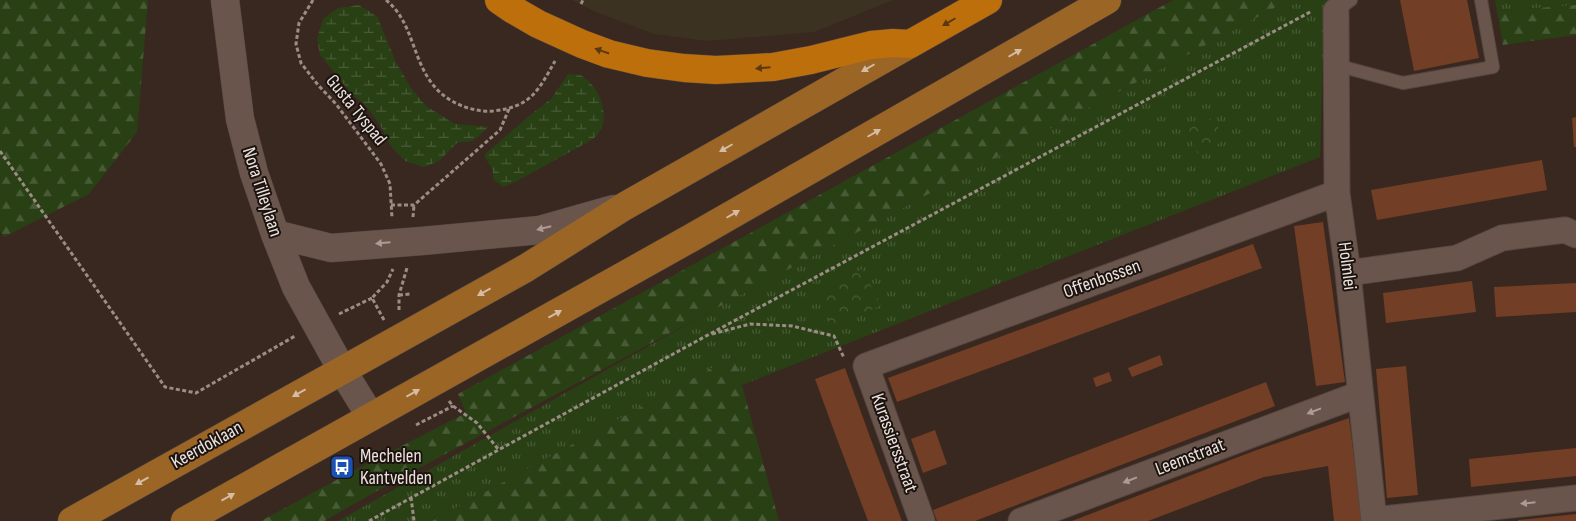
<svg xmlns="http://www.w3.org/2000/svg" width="1576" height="521" font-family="'Sofia Sans Condensed',sans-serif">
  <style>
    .commercial { fill: #3c3222 }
    .grass { fill: url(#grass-tufts) }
    .forest { fill: url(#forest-firs) }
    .wetland { fill: url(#wetland-marsh) }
    .park { fill: url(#park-crowns) }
    .building { fill: #723e25 }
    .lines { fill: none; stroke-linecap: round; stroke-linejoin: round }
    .lane-casing { stroke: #554640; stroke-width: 14 }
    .street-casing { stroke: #554640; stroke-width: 27 }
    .secondary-casing { stroke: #554640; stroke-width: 29 }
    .primary-casing { stroke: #554640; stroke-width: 29 }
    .highway-casing { stroke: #554640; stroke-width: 29 }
    .path { stroke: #9b8d86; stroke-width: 3; stroke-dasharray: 4 2.5; stroke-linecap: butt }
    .lane { stroke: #69554c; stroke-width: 12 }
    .street { stroke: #69554c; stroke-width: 25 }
    .secondary { stroke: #69554c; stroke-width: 28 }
    .primary { stroke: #9b6526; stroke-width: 28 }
    .highway { stroke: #bd6f0c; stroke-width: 28 }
    .oneway { fill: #5c380e }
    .oneway2 { fill: #d4bca5 }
    .oneway3 { fill: #ab9b94 }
    .labels { text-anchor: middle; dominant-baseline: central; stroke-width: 4; stroke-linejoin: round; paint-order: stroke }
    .street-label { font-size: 19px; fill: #ede1db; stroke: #1b130f }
    .poi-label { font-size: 19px; fill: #ede1db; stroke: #1b130f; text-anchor: start }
  </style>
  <defs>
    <pattern id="grass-tufts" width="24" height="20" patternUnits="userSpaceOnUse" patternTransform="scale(1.25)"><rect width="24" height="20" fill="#294015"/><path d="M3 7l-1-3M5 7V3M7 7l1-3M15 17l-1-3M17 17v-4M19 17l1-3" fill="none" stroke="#485b36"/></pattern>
    <pattern id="forest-firs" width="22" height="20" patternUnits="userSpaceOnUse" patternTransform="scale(1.25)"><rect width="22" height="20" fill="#294015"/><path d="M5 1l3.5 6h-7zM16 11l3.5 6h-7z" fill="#485b36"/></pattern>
    <pattern id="wetland-marsh" width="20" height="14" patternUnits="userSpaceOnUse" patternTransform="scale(1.25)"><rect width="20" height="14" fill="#294015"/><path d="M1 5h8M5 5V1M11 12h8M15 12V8" fill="none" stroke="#485b36"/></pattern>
    <pattern id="park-crowns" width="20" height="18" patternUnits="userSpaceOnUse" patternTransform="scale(1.25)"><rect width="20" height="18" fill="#294015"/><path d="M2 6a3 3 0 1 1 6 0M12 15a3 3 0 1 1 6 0" fill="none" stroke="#485b36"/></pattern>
  </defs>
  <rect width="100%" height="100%" fill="#39281f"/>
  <path class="commercial" d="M572,0H893L814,32L708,41L654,34L596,12Z"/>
  <path class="grass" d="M1289,0H1341L1324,17L1320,157L742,385L734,356L432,521H338L718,307Z
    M1495,0H1576V5L1497,11Z"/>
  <path class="forest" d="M0,0H148L137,132L89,194L4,237L0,231Z
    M1173,0H1289L384,487L324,521H261L351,472L466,413L458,394Z
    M1576,5V35L1503,45L1497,11Z
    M734,356L779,521H432Z"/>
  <path class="wetland" d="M359,5L377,16L396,62L411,88L426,106L455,124L489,127L473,141L457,143L439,161L424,167L405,161L390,145L380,125L366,106L351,93L320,55L317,39L323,19L338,8Z
    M568,74C572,75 577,74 580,75C599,84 612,117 598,134C596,137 591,140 588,142L515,182L503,187L493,179V171L484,155L529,116L552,98Z"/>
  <path class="park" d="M1214,117L1223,141L1198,154L1186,130Z
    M862,269L881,305L834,329L815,293Z"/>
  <path class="building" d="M1400,0H1467L1479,58L1414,71Z
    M1576,117V147H1574L1572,118Z
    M1542,160L1547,190L1377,220L1371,190Z
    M1323,222L1345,382L1316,386L1294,226Z
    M1253,244L1262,268L897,402L888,378Z
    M1472,281L1476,312L1386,323L1383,293Z
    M1576,283V312L1496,317L1494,287Z
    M1160,355L1163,365L1132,377L1128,368Z
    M1406,366L1418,495L1387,498L1376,369Z
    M845,368L870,437L902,521H868L834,431L815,379Z
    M1109,372L1112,381L1096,387L1093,378Z
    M1266,382L1275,406L975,521H937L933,510Z
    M1349,418L1362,521H1334L1328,466L1264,477L1148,521H1072L1254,451Z
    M935,430L947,464L923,473L911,439Z
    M1576,448V476L1471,487L1469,459Z
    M1576,514V521H1518V520Z"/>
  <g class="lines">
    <g class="lane-casing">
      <path id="lane" d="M1336,11L1351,0
        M1336,65L1403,83L1493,67L1481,0"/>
    </g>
    <g class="street-casing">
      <path id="street" d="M1336,11L1337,193L1348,273L1374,521
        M1348,273L1457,258L1502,238L1565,230L1576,235
        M1374,520L1576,498
        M922,521L866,366L1337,193
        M1021,521L1360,394"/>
    </g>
    <g class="secondary-casing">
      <path id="secondary" d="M225,0L240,119L254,173L275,234L296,287L342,370L371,417
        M275,234L331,248L422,241L540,230L614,209"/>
    </g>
    <g class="primary-casing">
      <path id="primary" d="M72,521L526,268L625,206L910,44
        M185,521L691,238L1107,0"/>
    </g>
    <g class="highway-casing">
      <path id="highway" d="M499,0L512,9L538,24L582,44L609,54L647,63L684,68L716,70L773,67L811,60L871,45L893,43L910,44L988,0"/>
    </g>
    <path class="path" d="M313,0L299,23L296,44L301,63L318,85L336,104L381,164L390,184L392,218
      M386,0C419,26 410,77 452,101C464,108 479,112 493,111C531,107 538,91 555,61
      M581,4L583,0
      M0,151L165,387L196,393L295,336
      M391,205H414L500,130L509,109
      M413,217L414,205
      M399,295L410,294
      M399,310V295L407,268
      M339,314L372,298
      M384,320L372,298L387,282L393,269
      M712,334L750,324L792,326L834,336L844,358
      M449,401L453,406L477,423L498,449
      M416,425L453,406
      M411,497L414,521
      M369,521L706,336L1312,11"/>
    <use href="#lane" class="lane"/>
    <use href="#street" class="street"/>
    <use href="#secondary" class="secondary"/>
    <use href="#primary" class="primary"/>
    <use href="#highway" class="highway"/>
  </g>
  <defs><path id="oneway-solid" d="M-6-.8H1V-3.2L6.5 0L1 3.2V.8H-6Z" transform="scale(1.25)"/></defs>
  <g class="oneway">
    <use href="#oneway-solid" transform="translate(949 22) rotate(150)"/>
    <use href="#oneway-solid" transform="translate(602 51) rotate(-161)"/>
    <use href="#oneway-solid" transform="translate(763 68) rotate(175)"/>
  </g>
  <g class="oneway2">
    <use href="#oneway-solid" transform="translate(1015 53) rotate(-30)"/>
    <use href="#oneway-solid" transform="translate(868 68) rotate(150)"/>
    <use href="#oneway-solid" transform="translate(874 133) rotate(-30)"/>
    <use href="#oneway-solid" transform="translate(726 148) rotate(150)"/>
    <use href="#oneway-solid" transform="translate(733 214) rotate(-30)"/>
    <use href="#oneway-solid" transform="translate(484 292) rotate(151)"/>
    <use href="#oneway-solid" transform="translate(555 314) rotate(-29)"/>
    <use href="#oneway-solid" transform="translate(299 393) rotate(151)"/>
    <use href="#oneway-solid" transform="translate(413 393) rotate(-29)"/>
    <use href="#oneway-solid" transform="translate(142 481) rotate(151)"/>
    <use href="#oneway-solid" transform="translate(228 497) rotate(-29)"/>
  </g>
  <g class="oneway3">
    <use href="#oneway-solid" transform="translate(544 228) rotate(166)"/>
    <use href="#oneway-solid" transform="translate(383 243) rotate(175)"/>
    <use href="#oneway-solid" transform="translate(1314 411) rotate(159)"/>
    <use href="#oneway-solid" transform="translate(1130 480) rotate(159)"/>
    <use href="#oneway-solid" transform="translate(1528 503) rotate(174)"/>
  </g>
  <defs>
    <g id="bus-square" transform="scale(1.25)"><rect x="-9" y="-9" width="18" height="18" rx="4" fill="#1a4fb4" stroke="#1b130f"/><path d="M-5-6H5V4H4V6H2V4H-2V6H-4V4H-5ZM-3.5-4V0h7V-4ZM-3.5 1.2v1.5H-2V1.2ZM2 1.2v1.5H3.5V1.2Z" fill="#fff"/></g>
  </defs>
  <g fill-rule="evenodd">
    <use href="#bus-square" x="342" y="467"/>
  </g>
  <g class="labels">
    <g class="street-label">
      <text transform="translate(356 110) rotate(51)">Gusta Tyspad</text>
      <text transform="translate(262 192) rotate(72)">Nora Tilleylaan</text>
      <text transform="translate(1347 266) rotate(83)">Holmlei</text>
      <text transform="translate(1102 279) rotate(-20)">Offenbossen</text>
      <text transform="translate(894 443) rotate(70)">Kurassiersstraat</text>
      <text transform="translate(207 445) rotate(-29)">Keerdoklaan</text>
      <text transform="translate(1190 457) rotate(-21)">Leemstraat</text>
    </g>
    <g class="poi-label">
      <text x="360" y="456">Mechelen<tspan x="360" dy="22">Kantvelden</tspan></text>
    </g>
  </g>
</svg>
